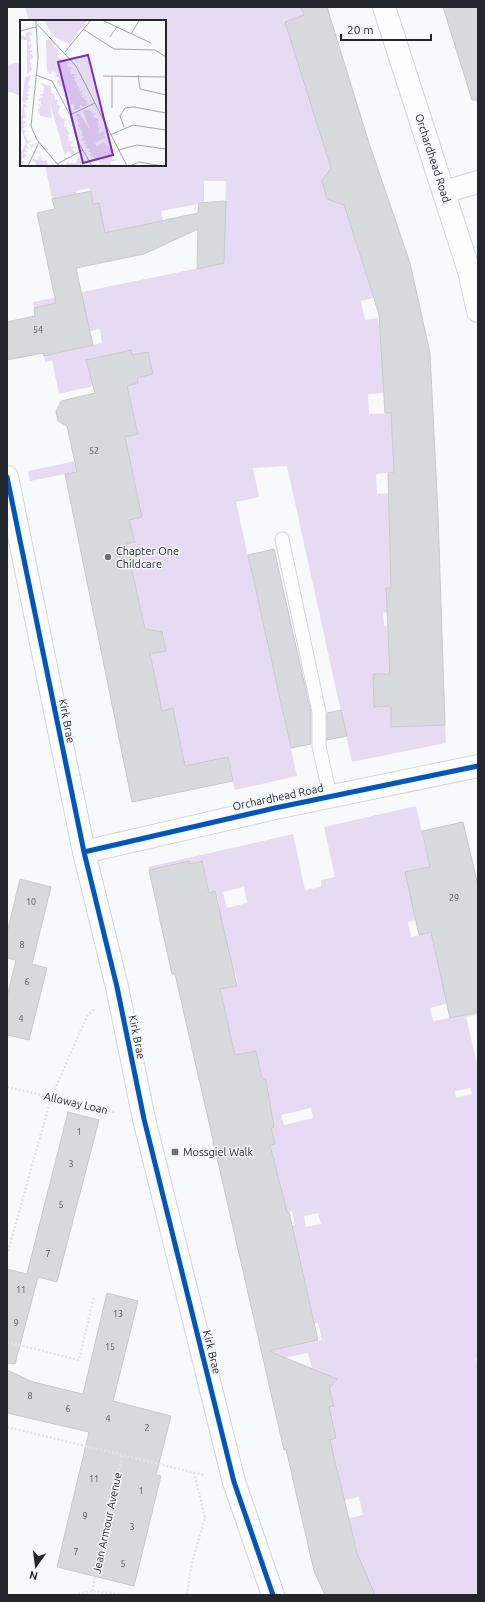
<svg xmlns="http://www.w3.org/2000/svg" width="485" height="1602" font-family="Ubuntu,sans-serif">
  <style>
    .green { fill: #e6dbf2; fill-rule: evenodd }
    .building { fill: #d8d9dc; stroke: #c9c9cd }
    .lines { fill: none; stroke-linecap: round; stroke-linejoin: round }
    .service-casing { stroke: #d4d6da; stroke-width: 15 }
    .minor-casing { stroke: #d4d6da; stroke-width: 24 }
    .tertiary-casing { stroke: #d4d6da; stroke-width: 24 }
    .path { stroke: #e3e3e4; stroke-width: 2.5; stroke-dasharray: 2 2; stroke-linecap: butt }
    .service { stroke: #fefefe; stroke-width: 13 }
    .minor { stroke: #fefefe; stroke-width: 22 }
    .tertiary { stroke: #fefefe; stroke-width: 22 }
    .cycleway-casing { stroke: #f7f8fc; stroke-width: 8 }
    .cycleway { stroke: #0057b8; stroke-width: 5 }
    .poi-dot { fill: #6e7075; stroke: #f7f8fc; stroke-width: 1.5 }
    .labels { text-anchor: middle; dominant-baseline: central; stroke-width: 3; stroke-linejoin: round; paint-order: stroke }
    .number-label { font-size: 9px; fill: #505459 }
    .street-label { font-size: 11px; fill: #23272d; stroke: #f7f8fc }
    .poi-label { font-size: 11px; fill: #23272d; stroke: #f7f8fc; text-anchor: start }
    .inset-road { fill: none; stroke: #a3a5a9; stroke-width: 1 }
    .view { fill: #7b2cbf; fill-opacity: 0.15; stroke: #7b2cbf; stroke-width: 2 }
    .inset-edge { fill: none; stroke: #23272d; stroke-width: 2 }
  </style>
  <rect width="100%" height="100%" fill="#f8f9fb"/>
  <path class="green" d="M25,7H301L326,8L285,22L300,68L349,142L367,136L369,140L327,154L334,175L324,178L322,181L328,199L341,197L347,217L385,205L387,210L349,222L365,270L390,276L412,271L413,277L370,286L373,298L361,301L365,320L377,318L381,335L430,354L382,357L384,393L368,394L369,414L394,413V472L376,474L377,494L395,493L437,501L438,510L389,512L390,563H416L432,587L386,588L387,612L383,613L384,626H400L389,652V666L420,665V673L373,674L374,706H391L392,727L445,725L446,743L352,762L287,466L253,468L259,497L236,502L297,776L235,790L228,758L195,764L200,788L193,789L188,766H185L182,752L170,754L165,731L177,729L173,709L161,711L150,655L166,651L163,633L146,636L137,590L92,600L89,587L134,578L126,544L135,542L133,532L124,534L130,461L30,481L28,471L95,457L116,440L138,434L127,386L138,383L137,378L153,374L148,352L132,355L130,350L93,358L98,385L59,394L52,360L45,362L44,356L102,343L100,329L82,333L75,299L34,308L33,302L224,263L226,181H204V203L161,211L163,220L131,227L106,237L99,203L93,204L90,188L76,191L78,204L52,199L45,165H165V21H29Z
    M21,62V96L7,91V65Z
    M416,806L430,867L405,872L412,901L430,917L408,922L411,937L431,932L478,991V1014L466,1017L478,1068V1358L476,1359L478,1368V1595H375L314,1569L309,1549L353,1539L349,1518L363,1515L359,1497L344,1500L334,1453L289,1463L285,1449L328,1440L321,1409L334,1406L331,1394L328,1389L332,1384L314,1376L308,1353L264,1362L262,1353L322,1340L318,1323L303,1327L249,1296L305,1283L303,1272L287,1276L283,1259L299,1255L294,1236L238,1249L235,1239L295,1225L292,1211L272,1216L257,1148L272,1133L213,1147L212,1142L269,1128L262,1096L268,1089L266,1080L258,1076L201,1085L198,1078L259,1064L256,1051L235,1055L220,989L238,985L235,972L177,984L175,974L231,961L229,949L211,953L214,917L161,928L159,917L219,904L215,891L197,895L201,861L190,864L189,861L149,870L148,867L293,834L305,890L321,887V880L335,877L324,827ZM244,887L247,903L227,908L223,892ZM446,1004L450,1018L433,1021L430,1008ZM470,1088L472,1094L456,1098L455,1091ZM311,1108L313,1118L284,1125L281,1115ZM318,1213L321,1224L306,1227L304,1216Z"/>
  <path class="building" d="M301,7H327L368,140L410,263L430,353L438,514L445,725L391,727V706L374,707L373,674H390L386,588H391L388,473L394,472L391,413H385L379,314L344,205L327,199L322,181L331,168L285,22L304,15Z
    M443,7H478V100H472Z
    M91,191L93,204L99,203L105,233L198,213L199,203L226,201L224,263L197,269L198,229L144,254L76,268L93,345L44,356L43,353L7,360V322L35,316L34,308L56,303L37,213L55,209L52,199Z
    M131,350L132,355L148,352L153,374L137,378L138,383L127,386L138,434L125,437L142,517L129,520L135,542L126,544L145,629L162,632L166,651L150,654L162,711L173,708L185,766L228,757L233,781L132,802L65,474L77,472L67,426L58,421L56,411L61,401L95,393L86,360Z
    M274,549L311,713V744L291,748L248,555Z
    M341,710L347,736L327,740V713Z
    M463,822L478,886V1012L450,1018L431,932L419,935L405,872L430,867L422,831Z
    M189,861L190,864L202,861L209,893L215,891L237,986L220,989L235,1055L256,1051L262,1078L266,1080L274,1127L271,1128L275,1144L270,1145L287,1212H289L318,1340L269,1351L337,1379L329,1388L334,1406L329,1407L336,1438L330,1440L357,1553L375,1595H325L314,1571L286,1449L284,1450L175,974H172L149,870Z
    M20,879L51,887L32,964L47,968L29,1040L7,1035V997L16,960L7,958V933Z
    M68,1112L99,1120L57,1282L38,1277L15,1364L7,1363V1269L27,1274Z
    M107,1293L138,1301L113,1401L171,1416L156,1475L161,1476L134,1586L57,1567L89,1432L7,1413V1370L33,1382L83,1394Z"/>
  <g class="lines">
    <g class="service-casing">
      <path id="service" d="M282,539L319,712V746L330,796"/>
    </g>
    <g class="minor-casing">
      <path id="minor" d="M384,7L469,271L478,311
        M444,192L478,182
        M84,852L275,808L478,766"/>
    </g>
    <g class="tertiary-casing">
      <path id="tertiary" d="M7,477L84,852L117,987L144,1119L234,1482L273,1595"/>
    </g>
    <path class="path" d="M7,1087L114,1112
      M7,1255L51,1098L87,1016L95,1009
      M7,1342L79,1360L94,1296
      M7,1427L204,1475
      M92,1591L122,1455
      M74,1595L92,1591L126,1595
      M187,1595L192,1562L205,1518L194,1472"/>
    <use href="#service" class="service"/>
    <use href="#minor" class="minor"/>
    <use href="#tertiary" class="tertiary"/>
    <g class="cycleway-casing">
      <path id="cycleway" d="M7,477L84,852L117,987L144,1119L234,1482L273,1595
        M84,852L275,808L478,766"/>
    </g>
    <use href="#cycleway" class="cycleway"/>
  </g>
  <g class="poi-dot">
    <circle cx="108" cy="557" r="4"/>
    <rect x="171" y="1148" width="8" height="8" rx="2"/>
  </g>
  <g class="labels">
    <g class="number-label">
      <text x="38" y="330">54</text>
      <text x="94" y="451">52</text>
      <text x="454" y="898">29</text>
      <text x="31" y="902">10</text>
      <text x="22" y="945">8</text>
      <text x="27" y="982">6</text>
      <text x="21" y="1019">4</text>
      <text x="79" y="1132">1</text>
      <text x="71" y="1164">3</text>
      <text x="61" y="1205">5</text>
      <text x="48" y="1254">7</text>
      <text x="21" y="1290">11</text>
      <text x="118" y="1314">13</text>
      <text x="16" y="1323">9</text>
      <text x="110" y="1347">15</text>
      <text x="30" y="1396">8</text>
      <text x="68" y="1409">6</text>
      <text x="108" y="1419">4</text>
      <text x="147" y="1428">2</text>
      <text x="94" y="1479">11</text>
      <text x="141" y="1491">1</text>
      <text x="85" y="1516">9</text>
      <text x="132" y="1527">3</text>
      <text x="76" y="1552">7</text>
      <text x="123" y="1564">5</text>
    </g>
    <g class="street-label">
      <text transform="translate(433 158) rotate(72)">Orchardhead Road</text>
      <text transform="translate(67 721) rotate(79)">Kirk Brae</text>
      <text transform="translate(278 797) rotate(-12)">Orchardhead Road</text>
      <text transform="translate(137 1037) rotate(78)">Kirk Brae</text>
      <text transform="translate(76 1103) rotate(13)">Alloway Loan</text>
      <text transform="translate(212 1352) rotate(76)">Kirk Brae</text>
      <text transform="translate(107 1523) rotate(-78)">Jean Armour Avenue</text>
    </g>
    <g class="poi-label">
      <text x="116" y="551">Chapter One<tspan x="116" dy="13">Childcare</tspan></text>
      <text x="183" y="1152">Mossgiel Walk</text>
    </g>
  </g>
  <g transform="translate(20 20)">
    <rect width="146" height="146" fill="#f8f9fb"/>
    <path d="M24,0H68L49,24L33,16ZM10,11L13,15L9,16L11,21L8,23L12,25L9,30L13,31L10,33L14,37L10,40L12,50L7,54V20H0V18L1,15L6,17V13ZM26,20H32L36,24L33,27L39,30L36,33H42L38,36L40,39L45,37L43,39L47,43L49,41L47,46L53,48L50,50L51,54H56L53,57H57L54,59L56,62L59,61L56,63L59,68L62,67L59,69L60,71L64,70L61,73L63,78L67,76L64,79L66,81L69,79L66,82L67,84L71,83L62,87L60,84V88L55,91L53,83L50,85V80L43,75L46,74L44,70L41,71L43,67L39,66L41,63H37L39,57H34L37,54L33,51L30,54L27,51ZM11,55L8,65L11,67L7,69L10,71L6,73L10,75L6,77L9,79L5,81L8,83L2,82L5,57ZM20,63L30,66L32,74L34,73L35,80H38L37,84L40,86L38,93L43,99L45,98L44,107L48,106L46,109L50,114L48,116L50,118L47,120L53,122L50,126L56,127L52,129L56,133L52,135L48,131L45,136L30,84L32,98L20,96L18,90L20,87L17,84L21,85V81L18,80L23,77L19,74H23L24,67ZM3,83L8,87L4,88L6,97L2,100L6,102L3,105L6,106L2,109L7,111L4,113L5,116L8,115L6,117L8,121L12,120L9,123L10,125L15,123L12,129L8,123L6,124L10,129L5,128L8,132H3L7,136L2,139L4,146H1L0,134L6,123L0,107ZM66,89L67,91L69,89L73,94L75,93L73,97L78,99L77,104L80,103L77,105L78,108L84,106L79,109L78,114L84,111L85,114L82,116L87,117L75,123L77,127L83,122L92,130V138L97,140L90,142L92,146H80L79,141L75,144L78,142L73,140L75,138L70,136L71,132H68L70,129L66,128V124H63L66,121L61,120L64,116H62V110H58L61,109L57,105L60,104L56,100L59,97L54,96L59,93L70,110L63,91ZM21,133L20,137L23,141L27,140L28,146H15L16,142L12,141L13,138L18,140ZM58,136L60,138L62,137V142L65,141V146L68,145L67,146H47L46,143H56Z" fill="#e6dbf2"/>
    <path class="inset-road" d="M16,0L18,39L11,106L17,120L39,146M82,0L131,23M17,4L56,46L107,146M63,9L94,29L135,30L146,37M0,11L16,7M111,14L119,1M90,17L97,7M45,32L71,0M16,55L32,61L50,95L57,120L72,146M118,55L120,69L146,75M83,56L146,57M92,88V56M50,95L75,83M104,107L100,96L105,88L114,87L146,93M90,115L113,105L146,110M98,130L117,125L146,129M37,144L63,130M8,146L19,122M110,146L119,142L143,146"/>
    <path class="view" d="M68,35L93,135L63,143L38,42Z"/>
    <rect width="146" height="146" class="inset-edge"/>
  </g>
  <rect width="485" height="1602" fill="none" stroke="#23272d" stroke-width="16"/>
  <g transform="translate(36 1566) rotate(194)" stroke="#f7f8fc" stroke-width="3" paint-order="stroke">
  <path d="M0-3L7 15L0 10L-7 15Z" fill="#23272d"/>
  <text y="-6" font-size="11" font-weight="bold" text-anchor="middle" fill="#23272d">N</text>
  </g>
  <path d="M341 34v6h90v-6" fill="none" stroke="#23272d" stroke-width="2"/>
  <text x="347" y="34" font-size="12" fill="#23272d" stroke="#f7f8fc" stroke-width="3" paint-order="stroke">20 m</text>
</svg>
